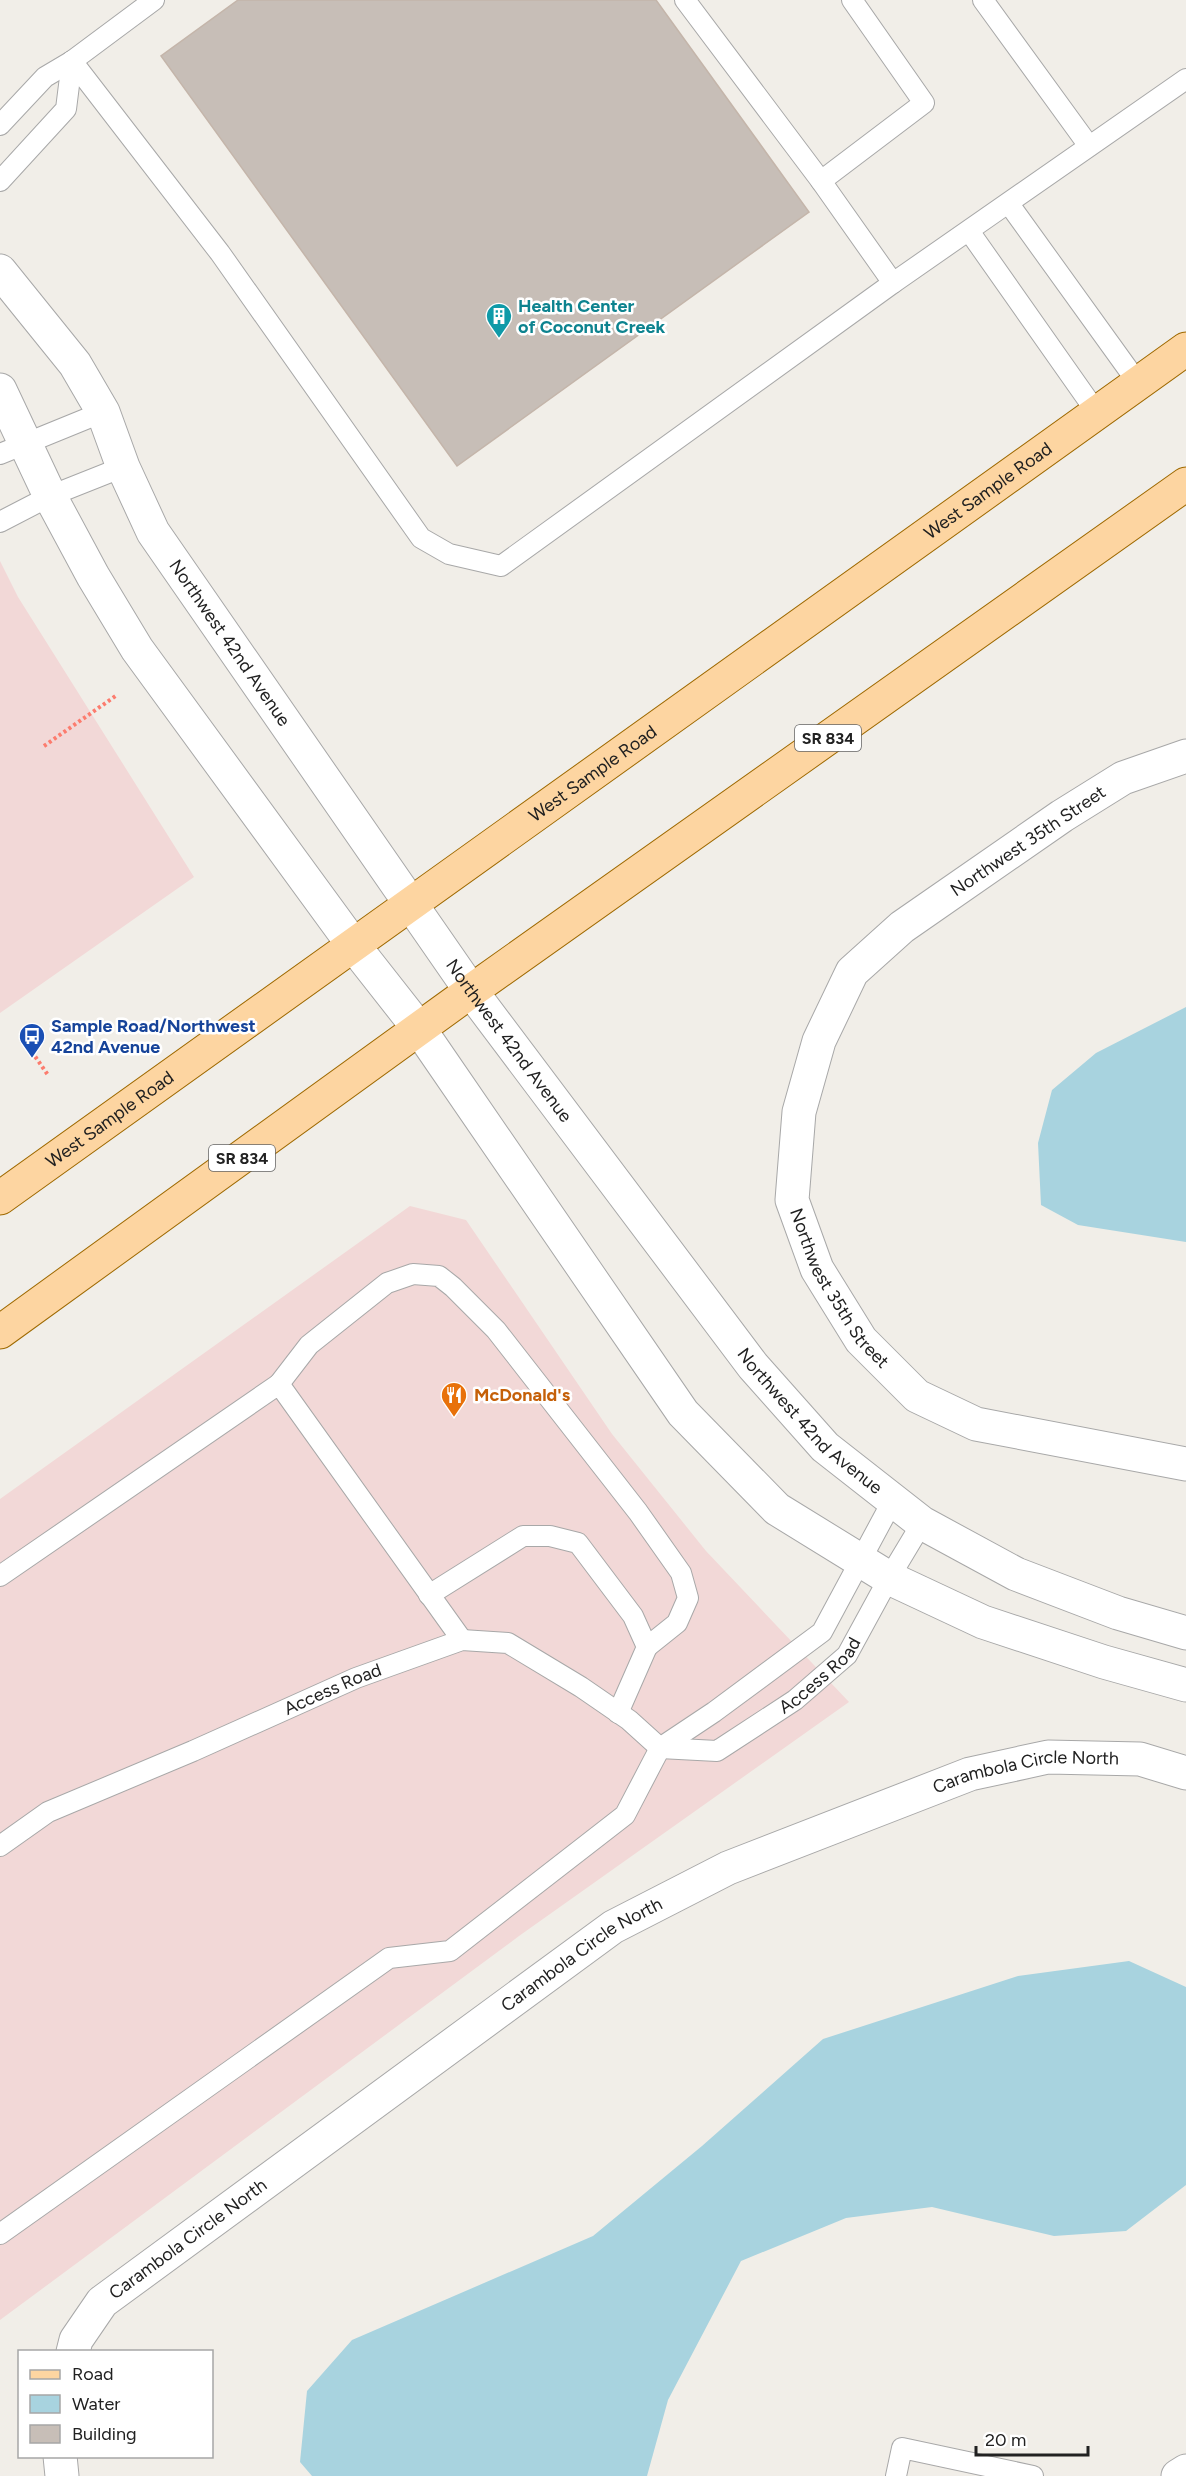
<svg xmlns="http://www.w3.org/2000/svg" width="1186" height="2476" font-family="Figtree,sans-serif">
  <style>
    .commercial { fill: #f2d8d7 }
    .water { fill: #a8d3df }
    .building { fill: #c7beb7; stroke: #c4b5aa; stroke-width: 1.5 }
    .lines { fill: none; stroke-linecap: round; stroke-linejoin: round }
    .lane-casing { stroke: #a8a8a8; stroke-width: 22 }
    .street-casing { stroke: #a8a8a8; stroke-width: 35 }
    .primary-casing { stroke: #9e6900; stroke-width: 35 }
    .path { stroke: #fc7c6e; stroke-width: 4; stroke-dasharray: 3 3; stroke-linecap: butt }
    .lane { stroke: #fff; stroke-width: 20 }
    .street { stroke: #fff; stroke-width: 33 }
    .primary { stroke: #fdd5a1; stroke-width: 33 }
    .labels { text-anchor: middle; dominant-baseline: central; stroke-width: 5; stroke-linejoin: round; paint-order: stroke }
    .shield { fill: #fff; stroke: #646464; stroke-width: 1.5 }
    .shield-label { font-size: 16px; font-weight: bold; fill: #212121 }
    .culture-label { font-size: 18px; font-weight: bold; fill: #0d838f; stroke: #fff; text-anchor: start }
    .street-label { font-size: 18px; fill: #212121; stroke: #fff }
    .transit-label { font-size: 18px; font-weight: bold; fill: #164399; stroke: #fff; text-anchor: start }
    .food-label { font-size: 18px; font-weight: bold; fill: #c56008; stroke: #fff; text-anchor: start }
  </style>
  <rect width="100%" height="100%" fill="#f1eee8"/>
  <path class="commercial" d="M0,561L18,597L194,877L0,1013Z
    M410,1206L466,1220L612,1434L706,1551L849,1702L519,1936L0,2320V1499Z"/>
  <path class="water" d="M1186,1007V1242L1078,1225L1041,1205L1038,1143L1052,1090L1096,1053Z
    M1129,1961L1186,1987V2185L1126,2231L1054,2236L932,2207L846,2218L741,2261L668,2400L647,2476H312L300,2462L307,2391L352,2340L593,2236L702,2146L823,2039L1018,1976Z"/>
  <path class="building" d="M238,0H656L809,212L457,466L161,56Z"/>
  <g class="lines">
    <g class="lane-casing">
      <g id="lane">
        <path d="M685,0L821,181L893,283L1186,79"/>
        <path d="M983,0L1089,146"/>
        <path d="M72,61L220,253L421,538L449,554L501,566L893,283"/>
        <path d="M0,125L45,77L72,61L154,0"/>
        <path d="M0,181L66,109L72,61"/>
        <path d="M821,181L924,103L852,0"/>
        <path d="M1009,204L1138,383"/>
        <path d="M969,231L1097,413"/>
        <path d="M0,454L103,412"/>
        <path d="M0,522L50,496L123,467"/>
        <path d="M279,1384L309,1345L387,1283L413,1274L439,1276L453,1287L496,1330L638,1512L681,1573L688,1598L677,1623L647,1647"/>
        <path d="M0,1576L279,1384L462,1640"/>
        <path d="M429,1595L523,1536H550L578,1543L633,1616L647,1647L618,1713"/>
        <path id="s1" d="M0,1846L48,1812L193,1751L356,1678L462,1640L508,1643L581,1687L629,1720L660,1748L717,1751L795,1700L847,1655L889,1578L922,1523"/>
        <path d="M0,2234L389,1958L450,1951L625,1815L660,1748L714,1712L822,1632L893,1500"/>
        <path d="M896,2476L902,2448L1033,2476"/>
      </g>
    </g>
    <g class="street-casing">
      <g id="street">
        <path id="s2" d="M0,271L75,364L103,412L123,467L153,532L471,991L753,1366L825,1447L922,1523L1016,1574L1118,1613L1186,1633"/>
        <path d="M0,390L50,496L93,576L137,649L354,946L420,1030L683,1413L777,1509L889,1578L983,1622L1104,1662L1186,1685"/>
        <path id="s3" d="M1186,756L1123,778L1062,816L902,927L852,972L819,1041L799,1112L792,1200L817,1269L861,1340L917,1396L976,1424L1186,1464"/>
        <path id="s4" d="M73,2352L76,2340L102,2302L613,1927L728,1868L970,1774L1048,1757L1140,1759L1186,1773"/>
        <path d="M60,2456L62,2476"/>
        <path d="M1178,2476L1186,2471"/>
      </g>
    </g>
    <g class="primary-casing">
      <g id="primary">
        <path id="s5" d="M0,1198L1186,349"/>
        <path d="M0,1332L471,991L1186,484"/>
      </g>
    </g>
    <path class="path" d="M44,746L117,695
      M25,1042L48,1075"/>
    <use href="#lane" class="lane"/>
    <use href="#street" class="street"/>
    <use href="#primary" class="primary"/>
  </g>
  <defs>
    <g id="building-pin" transform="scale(1.35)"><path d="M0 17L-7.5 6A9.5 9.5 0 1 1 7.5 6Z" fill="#0f9aa8" stroke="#fff"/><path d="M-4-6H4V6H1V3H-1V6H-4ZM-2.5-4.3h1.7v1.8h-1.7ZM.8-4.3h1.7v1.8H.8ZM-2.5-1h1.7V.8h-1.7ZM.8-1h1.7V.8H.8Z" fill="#fff"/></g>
    <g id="bus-pin" transform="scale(1.35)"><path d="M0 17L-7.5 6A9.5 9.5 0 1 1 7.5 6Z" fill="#1a4fb4" stroke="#fff"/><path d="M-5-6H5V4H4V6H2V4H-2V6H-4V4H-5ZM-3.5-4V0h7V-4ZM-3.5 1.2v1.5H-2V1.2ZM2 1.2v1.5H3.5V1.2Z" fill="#fff"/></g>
    <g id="restaurant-pin" transform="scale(1.35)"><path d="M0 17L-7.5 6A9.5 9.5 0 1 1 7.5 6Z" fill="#e8710a" stroke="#fff"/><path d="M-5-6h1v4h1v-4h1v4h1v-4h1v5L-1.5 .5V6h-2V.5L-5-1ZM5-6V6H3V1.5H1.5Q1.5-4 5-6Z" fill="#fff"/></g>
  </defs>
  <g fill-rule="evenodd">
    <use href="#building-pin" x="499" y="316"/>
    <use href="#bus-pin" x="32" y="1036"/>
    <use href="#restaurant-pin" x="454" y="1395"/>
  </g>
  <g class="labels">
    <g class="shield">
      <rect x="795" y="725" width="66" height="26" rx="4.5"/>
      <rect x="209" y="1145" width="66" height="26" rx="4.5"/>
    </g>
    <g class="shield-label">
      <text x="828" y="738">SR 834</text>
      <text x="242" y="1158">SR 834</text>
    </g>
    <g class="culture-label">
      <text x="518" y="306">Health Center<tspan x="518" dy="21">of Coconut Creek</tspan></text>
    </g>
    <g class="street-label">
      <text stroke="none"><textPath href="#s5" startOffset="1215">West Sample Road</textPath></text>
      <text stroke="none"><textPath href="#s2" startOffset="440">Northwest 42nd Avenue</textPath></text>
      <text stroke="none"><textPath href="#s5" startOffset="729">West Sample Road</textPath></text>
      <text transform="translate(1028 841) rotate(-34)">Northwest 35th Street</text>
      <text stroke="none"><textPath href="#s2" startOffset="926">Northwest 42nd Avenue</textPath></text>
      <text stroke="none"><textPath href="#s5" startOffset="135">West Sample Road</textPath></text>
      <text stroke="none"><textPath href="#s3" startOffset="740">Northwest 35th Street</textPath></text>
      <text stroke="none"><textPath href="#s2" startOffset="1412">Northwest 42nd Avenue</textPath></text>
      <text stroke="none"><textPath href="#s1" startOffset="924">Access Road</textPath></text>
      <text stroke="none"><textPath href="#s1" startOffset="369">Access Road</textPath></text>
      <text stroke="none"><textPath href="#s4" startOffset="1137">Carambola Circle North</textPath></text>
      <text stroke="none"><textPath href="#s4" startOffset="651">Carambola Circle North</textPath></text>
      <text stroke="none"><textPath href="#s4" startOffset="165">Carambola Circle North</textPath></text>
    </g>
    <g class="transit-label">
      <text x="51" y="1026">Sample Road/Northwest<tspan x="51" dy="21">42nd Avenue</tspan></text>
    </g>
    <g class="food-label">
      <text x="474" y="1395">McDonald's</text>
    </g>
  </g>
  <rect x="18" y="2350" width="195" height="108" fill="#ffffff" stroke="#a6a6a6" stroke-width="1.5"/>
  <rect x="30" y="2370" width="30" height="9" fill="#fdd5a1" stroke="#a6a6a6" stroke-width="1.5"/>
  <text x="72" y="2380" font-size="18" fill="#212121">Road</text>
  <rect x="30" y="2395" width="30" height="18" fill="#a8d3df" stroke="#a6a6a6" stroke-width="1.5"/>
  <text x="72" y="2410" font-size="18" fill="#212121">Water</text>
  <rect x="30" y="2425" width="30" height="18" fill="#c7beb7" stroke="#a6a6a6" stroke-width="1.5"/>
  <text x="72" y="2440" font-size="18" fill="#212121">Building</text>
  <path d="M976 2446v9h112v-9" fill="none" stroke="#212121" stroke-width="3"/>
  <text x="985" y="2446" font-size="18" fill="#212121" stroke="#ffffff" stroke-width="4.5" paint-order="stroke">20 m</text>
</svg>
